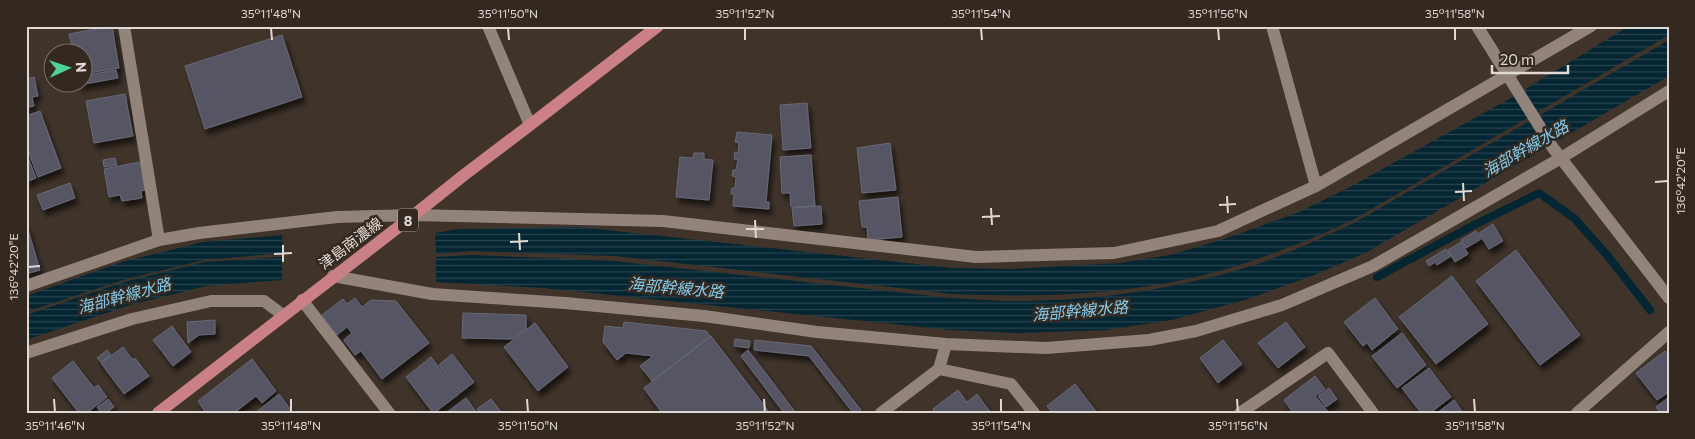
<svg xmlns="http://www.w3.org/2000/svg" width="1695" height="439" font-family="Commissioner,'Noto Sans JP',sans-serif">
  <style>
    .water { fill: url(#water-rules) }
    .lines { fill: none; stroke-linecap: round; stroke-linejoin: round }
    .stream { stroke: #042532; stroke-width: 8 }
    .building { fill: #545563; stroke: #686978; filter: url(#shadow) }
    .street { stroke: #92847a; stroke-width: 12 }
    .primary { stroke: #ca8085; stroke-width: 12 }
    .ticks { fill: none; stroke: #e0d8d2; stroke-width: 2 }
    .labels { text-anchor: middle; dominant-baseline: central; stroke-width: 5; stroke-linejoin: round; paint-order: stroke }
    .shield { fill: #342920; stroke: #aca49d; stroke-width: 1 }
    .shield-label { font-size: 14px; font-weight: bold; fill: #e0d8d2 }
    .street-label { font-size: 15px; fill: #e0d8d2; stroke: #342920 }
    .water-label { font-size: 16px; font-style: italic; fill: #83cbec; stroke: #342920 }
    .neatline { fill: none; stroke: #e0d8d2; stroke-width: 2 }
    .ticks-label { font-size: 12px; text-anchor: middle; fill: #e0d8d2 }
  </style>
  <defs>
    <pattern id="water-rules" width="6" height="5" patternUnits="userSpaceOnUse" patternTransform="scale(1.25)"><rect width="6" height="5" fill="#042532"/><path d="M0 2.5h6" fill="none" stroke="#28444f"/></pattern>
    <filter id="shadow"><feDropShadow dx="3" dy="5.5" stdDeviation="2.5" flood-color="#0009"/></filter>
  </defs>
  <rect width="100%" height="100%" fill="#3f332a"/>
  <path class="water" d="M1629,26H1669V35L1353,220C1314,238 1275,254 1233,267C1143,295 1046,298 952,294L614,256L471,251L436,254L435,233L459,229L579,227L952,268L1012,269L1120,263L1170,255L1224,239L1297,213L1350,187L1509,99Z
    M1669,40V76L1367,252L1312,276L1248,299L1172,320L1106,330L1019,333L951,330L543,288L436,282V257L472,255L614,261L951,298C969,299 987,300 1005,301C1081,302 1160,292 1234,271C1275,260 1315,241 1354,223Z
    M282,235L283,253L204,260L123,280L26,312V296L122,262L203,242Z
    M282,257V280L206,286L130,305L26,340V315L124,282L204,262Z"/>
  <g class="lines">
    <path class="stream" d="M1377,277L1474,225L1539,193L1574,218L1607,255L1650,310"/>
  </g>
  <path class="building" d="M112,26L119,68L82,74V52H73L69,34Z
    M282,35L302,97L205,129L185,66Z
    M116,70L118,78L79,85L78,82H82V76Z
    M26,77L27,79L34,77L38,96L32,97L34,106L26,108Z
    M125,94L133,136L94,143L86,101Z
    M807,103L811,148L783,150L780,105Z
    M40,111L61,168L38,177L26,145V116Z
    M737,132L772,135L766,202H769V209L733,206L734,194H731L732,188H735L736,177L732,176L733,170H736L738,159H734L735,152L738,153L739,143L735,142Z
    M890,143L896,190L862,193L857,148Z
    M26,152L36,178L26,182Z
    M694,153H704V159L713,160L709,200L676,197L680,157L693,158Z
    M811,155L815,206L791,207L790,193H782L780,157Z
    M115,158L117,165L104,167L103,160Z
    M140,162L145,190L141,191L142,198L122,201L120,195L109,197L104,169Z
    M70,183L75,198L43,210L37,195Z
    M898,197L902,237L868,240L867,227H862L859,201Z
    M821,206L822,224L794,226L792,208Z
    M26,223L40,270L26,274Z
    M1493,224L1503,241L1489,249L1479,233Z
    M1476,231L1481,239L1466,248L1461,240Z
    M1461,242L1468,254L1455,262L1448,250Z
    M1446,249L1451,256L1437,265L1435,262L1429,266L1426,261Z
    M1516,250L1580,335L1540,365L1476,281Z
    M1452,276L1488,324L1436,364L1399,317Z
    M355,298L362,307L371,300L396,301L429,343L382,379L361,351L355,355L344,340L352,333L347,327L337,335L322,315L343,299L347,304Z
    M1375,298L1398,329L1372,350L1367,343L1363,346L1344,322Z
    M463,313L526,315V329L512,339L462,338Z
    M215,320V334L199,335L188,343L187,322Z
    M624,322L706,331L710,336L652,381L640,366L653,356L626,353L617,360L603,342L605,326L623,328Z
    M1286,322L1305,347L1278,368L1258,343Z
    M535,323L568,367L538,391L504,347Z
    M172,326L191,352L173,366L153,340Z
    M1402,333L1426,365L1397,388L1372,356Z
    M711,336L770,413H662L644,388Z
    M735,339L750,341L749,348L734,346Z
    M755,340L811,346L861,410L858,413H853L809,356L754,350Z
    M1223,340L1242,364L1218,383L1200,358Z
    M123,347L133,360L135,358L149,376L124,394L101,363Z
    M107,350L111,355L101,362L97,358Z
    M748,350L796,413H784L741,356Z
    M1665,351L1669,356V392L1657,400L1636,373Z
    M452,354L474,382L460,393L439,365Z
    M431,357L459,394L434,413H433L406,377Z
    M252,359L276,391L262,403L256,396L234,413H206L198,401Z
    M73,361L94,388L98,385L107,397L87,413H79L52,378Z
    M1429,368L1451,397L1430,413H1421L1402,388Z
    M1315,376L1325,389L1315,396L1329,413H1293L1284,400Z
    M1075,384L1097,413H1052L1047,406Z
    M1329,388L1337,399L1326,407L1318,396Z
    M958,390L967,402L977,394L991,413H936L933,409Z
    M279,394L293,413H255Z
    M1669,397V413H1660L1656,407Z
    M466,398L477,413H446Z
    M108,399L114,407L106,413H101L97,407Z
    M491,399L502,413H480L477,409Z
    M1454,400L1463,413H1437Z"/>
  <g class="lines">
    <path class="street" d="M124,26L159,240
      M488,26L530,125
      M1272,26L1316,186
      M1477,26L1553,148L1669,298
      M333,276L432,294L565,303L704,316L817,332L946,344L1046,348L1149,340L1196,331L1282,305L1373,266L1561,158L1669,91
      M26,286L159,240L199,233L337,217L414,215L663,221L976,257L1114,253L1218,231L1316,186L1591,26
      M302,300L389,413
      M26,353L132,319L211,301H264L283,315
      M939,369L946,344
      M881,413L939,369L1011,384L1034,413
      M1240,413L1328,353L1373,413
      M1577,413L1669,332"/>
    <path class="primary" d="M158,413L414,215L464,175L530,125L658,26"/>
  </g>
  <path class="ticks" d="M271,28L272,40M508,28L509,40M745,28V40M981,28L982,40M1218,28L1219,40M1455,28V40M1655,182L1668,181M1463,183L1464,201M1455,192L1472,191M1227,196L1228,213M1219,205L1236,204M991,208L992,225M982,217L1000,216M755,220L756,238M746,229H764M519,233L520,250M510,242L528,241M283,245V262M274,254L292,253M28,267L40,266M54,399L55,412M291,399V412M527,399L528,412M764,399L765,412M1001,399V412M1237,399L1238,412M1474,399L1475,412"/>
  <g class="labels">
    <rect class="shield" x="398" y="208.5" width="20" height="23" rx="4"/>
    <g class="shield-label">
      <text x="408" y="220">8</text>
    </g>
    <g class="street-label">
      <text transform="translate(350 243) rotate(-37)">津島南濃線</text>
    </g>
    <g class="water-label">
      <text transform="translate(1525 148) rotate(-30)">海部幹線水路</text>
      <text transform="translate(676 287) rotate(5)">海部幹線水路</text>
      <text transform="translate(124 295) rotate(-15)">海部幹線水路</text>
      <text transform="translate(1080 310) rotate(-5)">海部幹線水路</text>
    </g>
  </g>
  <rect width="1695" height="439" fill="none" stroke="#342920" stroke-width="55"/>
  <g transform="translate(68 68) rotate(87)"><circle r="24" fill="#342920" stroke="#796f67"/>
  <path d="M0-4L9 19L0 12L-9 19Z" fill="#4dd39a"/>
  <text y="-8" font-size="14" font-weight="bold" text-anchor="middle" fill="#e0d8d2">N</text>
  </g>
  <path d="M1492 65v8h76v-8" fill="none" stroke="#e0d8d2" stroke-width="2.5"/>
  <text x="1500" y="65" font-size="15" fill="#e0d8d2" stroke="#342920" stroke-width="4" paint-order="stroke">20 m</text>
  <rect x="28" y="28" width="1640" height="384" class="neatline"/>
  <g class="ticks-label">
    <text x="271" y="18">35°11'48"N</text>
    <text x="508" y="18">35°11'50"N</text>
    <text x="745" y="18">35°11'52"N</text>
    <text x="981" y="18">35°11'54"N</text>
    <text x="1218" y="18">35°11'56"N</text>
    <text x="1455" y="18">35°11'58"N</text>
    <text transform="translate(1681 181) rotate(-90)" y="4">136°42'20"E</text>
    <text transform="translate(14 267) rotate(-90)" y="4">136°42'20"E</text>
    <text x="55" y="430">35°11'46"N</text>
    <text x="291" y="430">35°11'48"N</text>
    <text x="528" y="430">35°11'50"N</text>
    <text x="765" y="430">35°11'52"N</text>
    <text x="1001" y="430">35°11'54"N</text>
    <text x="1238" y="430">35°11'56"N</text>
    <text x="1475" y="430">35°11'58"N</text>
  </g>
</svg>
